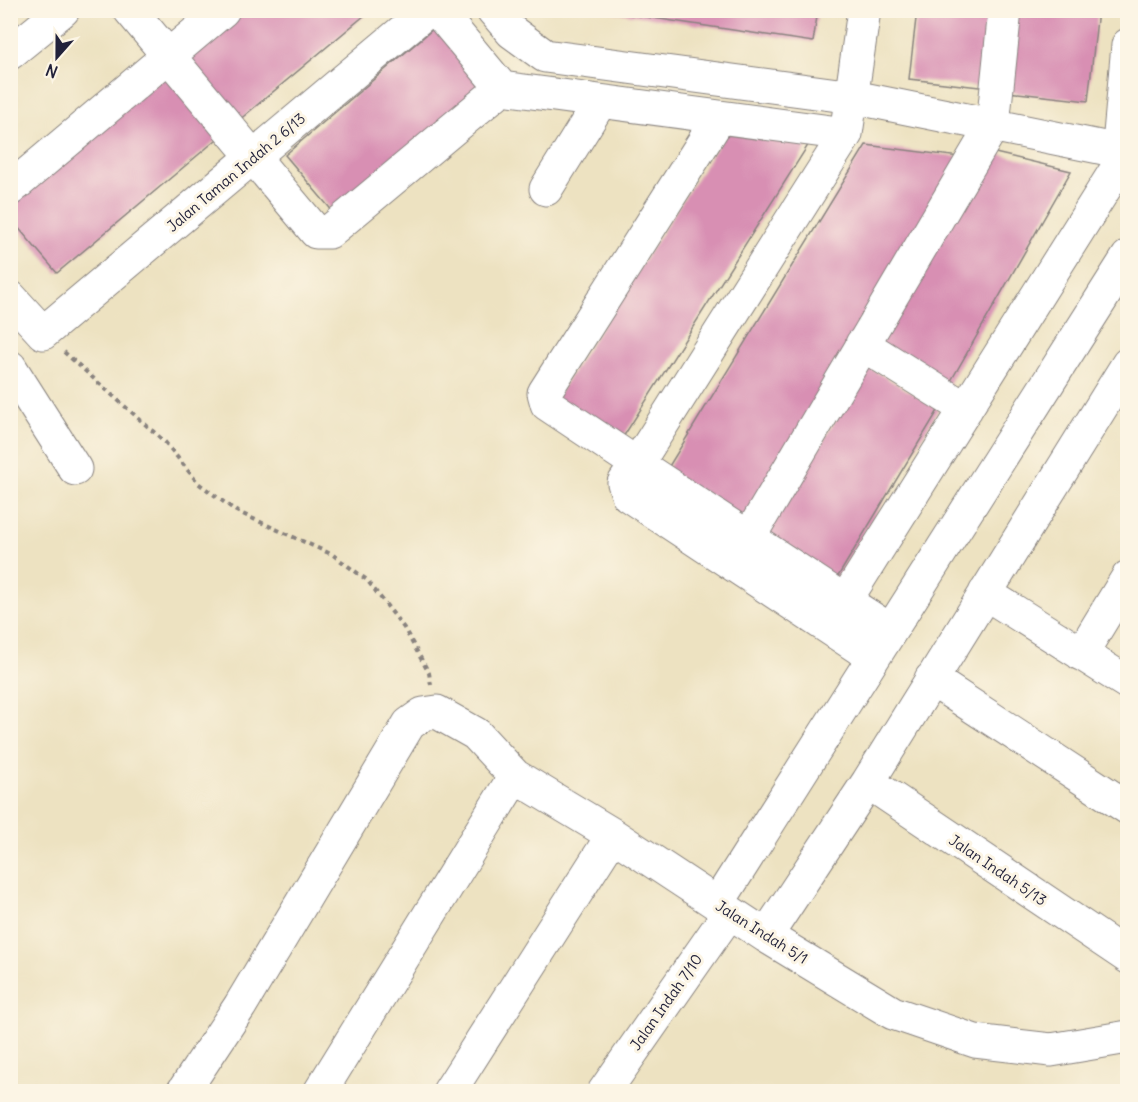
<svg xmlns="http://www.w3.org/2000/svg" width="1138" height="1102" font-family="Delius,sans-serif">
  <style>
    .building { fill: #d88fb3 }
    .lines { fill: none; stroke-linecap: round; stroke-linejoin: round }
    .minor-casing { stroke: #88827e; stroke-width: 35 }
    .path { stroke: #88827e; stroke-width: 4; stroke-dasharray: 4.5 4.5; stroke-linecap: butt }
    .minor { stroke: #fff; stroke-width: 33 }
    .labels { text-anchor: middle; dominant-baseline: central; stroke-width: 6; stroke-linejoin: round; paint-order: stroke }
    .street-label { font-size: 15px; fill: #22223b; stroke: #fcf5e5 }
  </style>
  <rect width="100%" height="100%" fill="#fcf5e5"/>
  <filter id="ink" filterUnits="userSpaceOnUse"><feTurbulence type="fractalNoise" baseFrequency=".0167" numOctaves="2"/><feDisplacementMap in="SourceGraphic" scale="12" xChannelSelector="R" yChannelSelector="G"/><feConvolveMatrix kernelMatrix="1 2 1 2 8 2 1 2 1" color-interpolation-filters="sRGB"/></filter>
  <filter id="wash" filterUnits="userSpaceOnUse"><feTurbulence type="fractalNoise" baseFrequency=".008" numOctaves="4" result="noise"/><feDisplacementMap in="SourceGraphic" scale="24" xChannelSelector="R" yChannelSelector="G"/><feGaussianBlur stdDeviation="1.35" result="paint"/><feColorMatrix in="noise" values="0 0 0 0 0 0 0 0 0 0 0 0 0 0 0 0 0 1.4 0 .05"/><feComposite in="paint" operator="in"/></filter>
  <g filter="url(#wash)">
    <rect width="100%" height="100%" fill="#ede2c1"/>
    <g id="blocks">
      <path class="building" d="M241,10H371L238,121L184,57Z
        M600,10H818L813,42Z
        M917,10H997L988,88L909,79Z
        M1017,10H1098L1088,101L1008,92Z
        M440,23L496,89L340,220L285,155Z
        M169,71L222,135L57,273L10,218V203Z
        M727,131L812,139L620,442L556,398Z
        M866,145L968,158L745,528L663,476Z
        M991,152L1071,171L948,386L877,347Z
        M868,367L939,409L834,583L763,540Z"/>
    </g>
  </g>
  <g filter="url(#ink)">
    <use href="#blocks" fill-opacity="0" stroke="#88827e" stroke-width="1.5"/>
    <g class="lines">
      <g class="minor-casing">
        <path id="minor" d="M130,10L316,232H329L502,88
          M437,10L502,88L846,134
          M493,10L512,32L545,56L853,97L1114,150
          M10,53L63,10
          M719,118L544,393L547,404L637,464L624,483L628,495L873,657
          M1120,134L1128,45
          M10,189L223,10
          M546,189L600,102
          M10,297L43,333L428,10
          M862,344L966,409
          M10,367L75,469
          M749,537L993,125L1005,10
          M985,593L1128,683
          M828,627L845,601L637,464L846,134L864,10
          M890,630L845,601L1118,167
          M1081,654L1128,577
          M931,679L1128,808
          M868,782L1128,957
          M717,904L1128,257
          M766,936L868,782L1128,364
          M183,1092L240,1006L409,724L423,714L437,712L476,734L515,776L613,835L766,936L893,1013L975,1041L1051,1050L1128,1037
          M320,1092L515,776
          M449,1092L613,835
          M604,1092L729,913"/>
      </g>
      <path class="path" d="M64,352L165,442L198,483L236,511L333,555L367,580L404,628L429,673L431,685"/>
      <use href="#minor" class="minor"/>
    </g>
  </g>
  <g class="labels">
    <g class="street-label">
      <text transform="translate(236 172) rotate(-40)">Jalan Taman Indah 2 6/13</text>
      <text transform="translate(998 870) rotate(34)">Jalan Indah 5/13</text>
      <text transform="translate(762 932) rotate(32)">Jalan Indah 5/1</text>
      <text transform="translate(666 1002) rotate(-55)">Jalan Indah 7/10</text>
    </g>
  </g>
  <rect width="1138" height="1102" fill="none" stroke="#fcf5e5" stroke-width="36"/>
  <g transform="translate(57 57) rotate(201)" stroke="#fcf5e5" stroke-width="4.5" paint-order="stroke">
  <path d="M0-4.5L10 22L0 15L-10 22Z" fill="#22223b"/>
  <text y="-9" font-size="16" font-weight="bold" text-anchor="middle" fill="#22223b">N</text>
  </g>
</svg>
